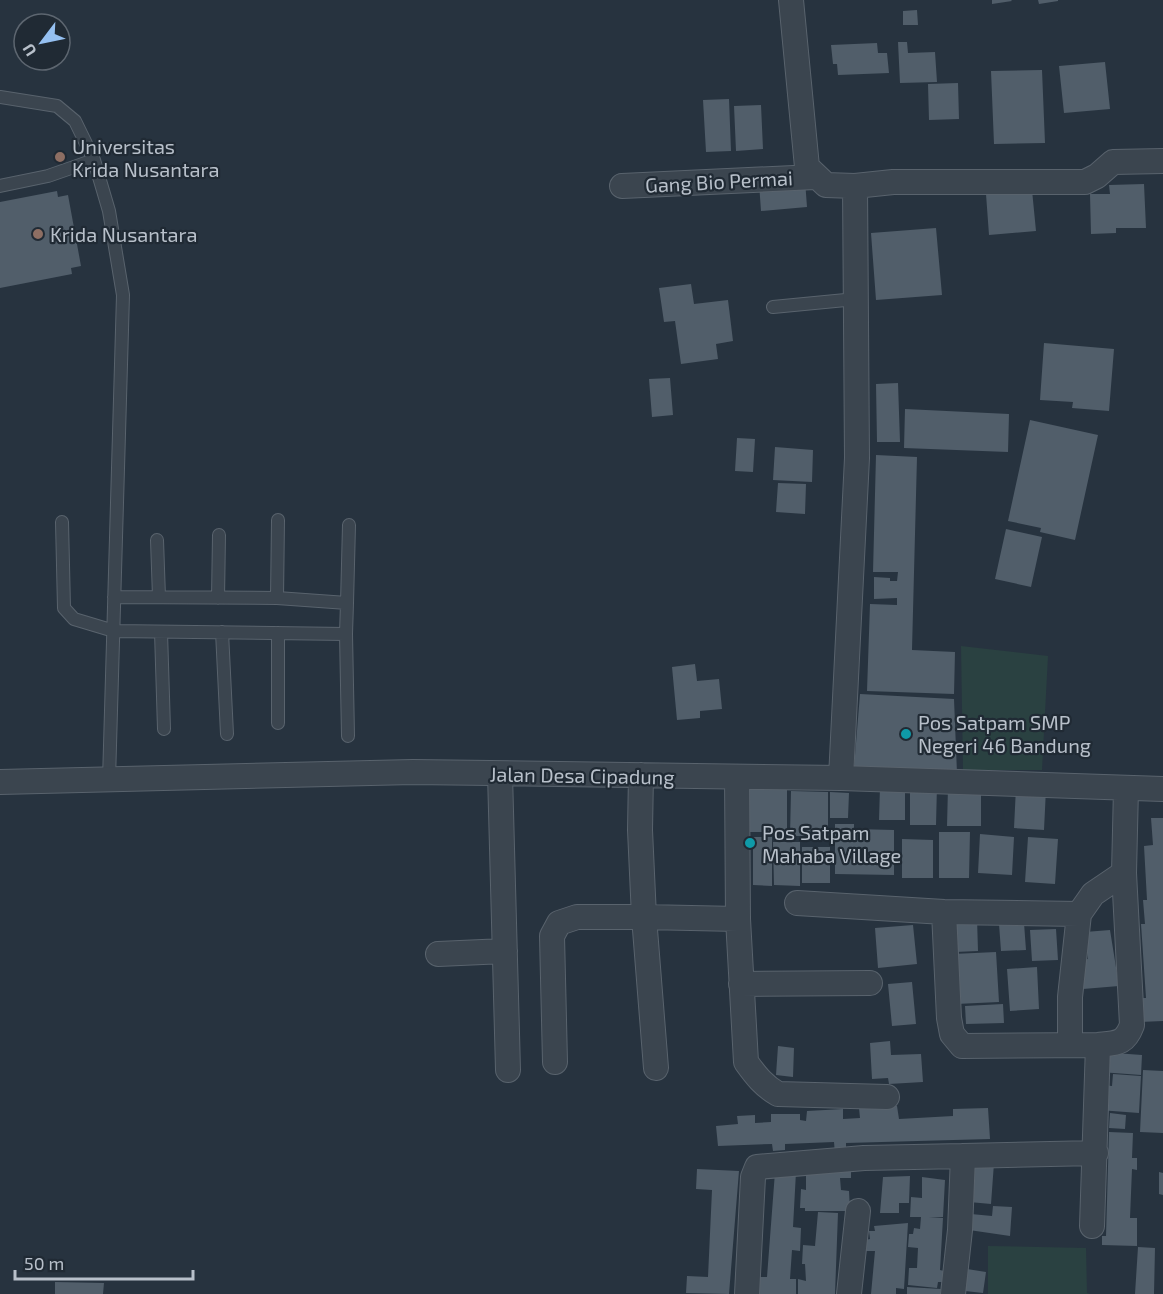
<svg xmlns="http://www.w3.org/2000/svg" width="1163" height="1294" font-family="'Exo 2',sans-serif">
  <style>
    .green { fill: #2a4141 }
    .building { fill: #515e6a }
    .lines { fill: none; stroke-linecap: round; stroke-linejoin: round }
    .lane-casing { stroke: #59636d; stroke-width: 14 }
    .street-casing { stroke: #59636d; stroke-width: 26 }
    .lane { stroke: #3b454f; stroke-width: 12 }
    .street { stroke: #3b454f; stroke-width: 24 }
    .education-dot { fill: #8d6e63; stroke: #202a34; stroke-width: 2 }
    .culture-dot { fill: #0f9aa8; stroke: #202a34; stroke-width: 2 }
    .labels { text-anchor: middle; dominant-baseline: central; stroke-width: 4.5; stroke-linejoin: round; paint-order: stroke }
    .poi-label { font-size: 20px; fill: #b8c0ca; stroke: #202a34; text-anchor: start }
    .street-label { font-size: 20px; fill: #b8c0ca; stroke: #202a34 }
  </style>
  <rect width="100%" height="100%" fill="#27333f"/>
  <path class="green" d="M961,646L1048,656L1042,770H963Z
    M988,1246L1086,1248L1087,1293L1090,1294H988Z"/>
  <path class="building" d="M992,0H1011L1012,1L992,4Z
    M1038,0H1058V1L1039,4Z
    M917,10L918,25H903V11Z
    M898,42H907L908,53L935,52L937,82L900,83Z
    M877,43L878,53H887L889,73L838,75L837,64H833L831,45Z
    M1105,62L1110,109L1064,113L1059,66Z
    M1042,70L1045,143L994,144L991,71Z
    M958,83L959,119L929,120L928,84Z
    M729,99L731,151L706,152L703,100Z
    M761,105L763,149L736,151L734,106Z
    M805,180L807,207L761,211L759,183Z
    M1144,184L1146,228H1116V233L1091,234L1090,194H1110L1109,185Z
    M1032,190L1036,231L989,235L986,194Z
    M57,191L58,197L68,195L81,266L71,268L72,274L0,288V202Z
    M936,228L942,295L876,300L871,233Z
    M691,284L694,304L728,300L733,341L716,344L718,359L681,364L675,321L664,322L659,288Z
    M1044,343L1114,349L1109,411L1072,408L1073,402L1040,400Z
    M670,378L673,415L652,417L649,379Z
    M898,383L900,442H877L876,384Z
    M905,409L1009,414L1008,452L904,448Z
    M1030,420L1098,435L1075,540L1040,532L1041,528L1008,521Z
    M737,438L755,439L753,472L735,471Z
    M775,447L813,450L812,482L773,480Z
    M876,455L917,457L912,650L955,652L954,694L867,691L870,604L897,605V598L874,599V577L890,578V581H897L898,572H873Z
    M778,483L806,484L805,514L776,512Z
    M1006,529L1042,537L1031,587L995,579Z
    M695,664L697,681L719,679L722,709L700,711V718L677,720L672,667Z
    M860,694L954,699L957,773L854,768Z
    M910,785H937L936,825H910Z
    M880,787H905V820H879Z
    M948,787H981V826H947Z
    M1016,787L1046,789L1044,830L1014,828Z
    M743,789L787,790V832H743Z
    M791,791L828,792V836H790Z
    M830,792L849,793L848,818H830Z
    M1151,818H1163V1021L1140,1022L1138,998H1146L1141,924H1145L1143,900H1147L1144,846L1153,845Z
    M835,824H854V829L894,830V875L835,874Z
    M939,832H970L969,878H939Z
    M980,834L1014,837L1012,875L978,873Z
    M748,837H772V886L753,885V848H748Z
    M1028,837L1058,839L1055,884L1025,882Z
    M902,839L933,840V878H902Z
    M773,842H800V886L774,885Z
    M802,847H830V883H802Z
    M977,918L978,951L955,952L953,919Z
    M1024,923L1026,950L1001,951L999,924Z
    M913,925L917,964L878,968L875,928Z
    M1056,929L1058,960L1032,961L1030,930Z
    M1110,930L1119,986L1083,989L1080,960L1088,959L1085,932Z
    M996,952L999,1002L956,1004L953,954Z
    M1037,967L1039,1009L1010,1011L1007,969Z
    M912,982L916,1024L892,1026L888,984Z
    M1003,1004L1004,1023L966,1024L965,1006Z
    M890,1041L891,1055L921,1054L923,1082L889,1084L888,1078L872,1079L870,1043Z
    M778,1046L794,1048L793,1077L776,1075Z
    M1101,1052L1142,1055L1141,1075L1100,1072Z
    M1143,1070L1163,1071V1133L1140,1132Z
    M1113,1074L1141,1076L1139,1113L1099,1110L1101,1085L1112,1086Z
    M897,1106L899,1119L953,1116V1109L988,1108L990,1139L846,1143V1154H835L834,1142L785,1144V1150L773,1151L772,1144L718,1146L716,1126L738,1124L737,1116L755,1115V1123L771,1122V1114H800V1120L806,1121L807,1111L843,1109V1119L860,1118L859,1108Z
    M1110,1113L1126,1115L1125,1129L1109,1128Z
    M1109,1132L1133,1133L1132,1158H1137V1170L1132,1169L1130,1218H1137V1246L1102,1245V1236H1106Z
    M973,1161L994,1163L991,1204L969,1202Z
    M851,1167V1178H840L841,1190L849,1191L850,1211H805V1208H800L801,1189L806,1190V1168Z
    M697,1169L739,1171L729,1294L686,1293L687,1276L708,1277L712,1190L696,1189Z
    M775,1172H796L793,1227L801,1228L800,1251L792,1250L790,1279H796V1294H759V1277H767Z
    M1159,1172L1163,1173V1195L1159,1194Z
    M910,1176L909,1203H899V1213H880L883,1177Z
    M922,1177L945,1180L943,1217H929L943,1218L940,1270L944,1271L943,1282H938L937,1288L908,1285L909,1268H917L918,1248L908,1247L909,1234H913L914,1228L920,1229L921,1217H910L911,1197L922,1198Z
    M993,1206L1012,1207L1010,1236L969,1230L971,1214L992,1216Z
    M818,1212L838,1213L835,1294H798V1279L806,1281L805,1264H802L803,1245L815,1246Z
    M908,1223L904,1289L896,1288V1294H871L875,1251H864L865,1240L870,1239L869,1231H875L874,1226Z
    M1138,1247L1155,1248L1154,1294H1135Z
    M967,1269L986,1272L983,1293L965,1291Z
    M55,1282L104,1283L103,1294H55Z
    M907,1287L941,1289L940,1294H907Z"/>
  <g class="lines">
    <g class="lane-casing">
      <path id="lane" d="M0,97L57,106L75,121L94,160L48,176L0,186
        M94,160L109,211L123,295L109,780
        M773,307L856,299
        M62,522L64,608L74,619L114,631L346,634L347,603L277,598L114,597
        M157,540L159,597
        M218,598L219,535
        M277,598L278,520
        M347,603L349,525
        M161,632L164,729
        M222,632L227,734
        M346,634L348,736
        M278,723V633"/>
    </g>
    <g class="street-casing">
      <path id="street" d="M791,0L807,167L826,185L855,186L857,458L841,778
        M622,186L815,177
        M855,186L893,182H1085L1097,176L1113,162L1163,161
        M500,774L508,1070
        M641,775L640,830L644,917L738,919L737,777
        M0,782L413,772L841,778L1163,789
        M797,903L944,912L1079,914
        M944,912L949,1018L952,1034L962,1046L1098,1045C1117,1043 1125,1044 1132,1025L1124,873L1126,788
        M738,919L746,1062C756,1076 764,1086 778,1094L887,1097
        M438,954L505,951
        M741,984L870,983
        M1070,1045V997L1079,914L1093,894L1124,873
        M555,1062L552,936L559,923L577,917H644L656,1068
        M963,1156L1096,1153
        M1092,1226L1098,1045
        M747,1294L753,1177L757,1167L864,1158L963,1156L960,1230L953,1294
        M849,1294L858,1211"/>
    </g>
    <use href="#lane" class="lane"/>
    <use href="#street" class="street"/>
  </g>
  <g class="education-dot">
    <circle cx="60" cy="157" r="6"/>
    <circle cx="38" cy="234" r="6"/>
  </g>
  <g class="culture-dot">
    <circle cx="906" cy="734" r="6"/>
    <circle cx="750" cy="843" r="6"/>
  </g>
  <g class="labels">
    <g class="poi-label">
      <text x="72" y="146">Universitas<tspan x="72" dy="23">Krida Nusantara</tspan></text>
      <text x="50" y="234">Krida Nusantara</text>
      <text x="918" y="722">Pos Satpam SMP<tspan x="918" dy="23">Negeri 46 Bandung</tspan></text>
      <text x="762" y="832">Pos Satpam<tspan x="762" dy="23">Mahaba Village</tspan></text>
    </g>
    <g class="street-label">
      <text transform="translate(719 181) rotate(-3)">Gang Bio Permai</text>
      <text transform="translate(582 775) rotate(1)">Jalan Desa Cipadung</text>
    </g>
  </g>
  <g transform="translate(42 42) rotate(238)"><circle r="28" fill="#202a34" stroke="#5d6670" stroke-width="1.5"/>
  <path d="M0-4.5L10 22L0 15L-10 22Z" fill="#95c0f1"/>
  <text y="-9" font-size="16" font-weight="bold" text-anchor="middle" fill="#b8c0ca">U</text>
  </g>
  <path d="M15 1270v9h178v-9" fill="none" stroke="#b8c0ca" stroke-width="3"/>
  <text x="24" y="1270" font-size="18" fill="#b8c0ca" stroke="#202a34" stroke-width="4.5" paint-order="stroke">50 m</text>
</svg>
